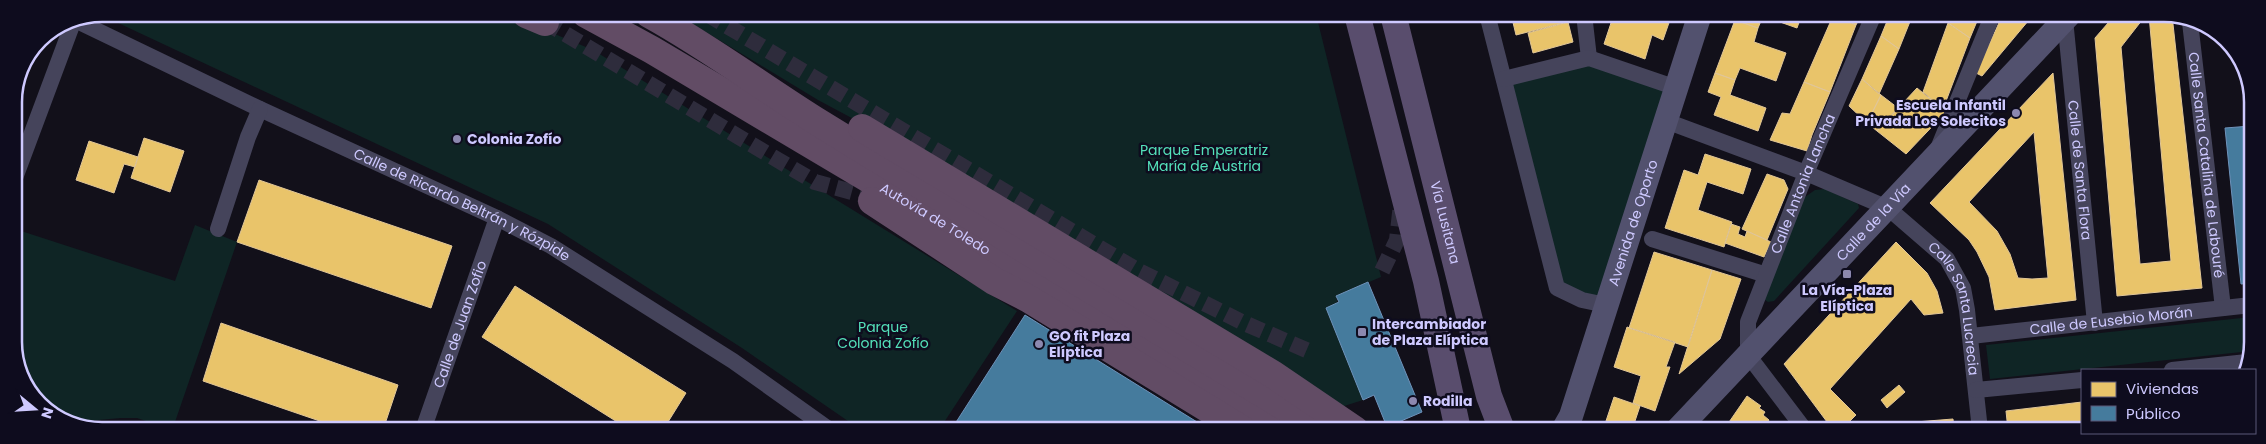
<svg xmlns="http://www.w3.org/2000/svg" width="2266" height="444" font-family="Poppins,sans-serif">
  <style>
    .green { fill: #0f2525 }
    .homes { fill: #e9c46a; stroke: #e1c697; fill-rule: evenodd }
    .public { fill: #457b9d; stroke: #6e92ba }
    .lines { fill: none; stroke-linecap: round; stroke-linejoin: round }
    .street-tunnel { stroke: #2e2c3c; stroke-width: 16; stroke-dasharray: 16 8; stroke-linecap: butt }
    .street { stroke: #45445b; stroke-width: 16 }
    .secondary { stroke: #52516e; stroke-width: 24 }
    .primary { stroke: #594d6d; stroke-width: 26 }
    .highway { stroke: #624c65; stroke-width: 28 }
    .poi-dot { fill: #8c88af; stroke: #0e0c1e; stroke-width: 2 }
    .labels { text-anchor: middle; dominant-baseline: central; stroke-width: 5; stroke-linejoin: round; paint-order: stroke }
    .poi-label { font-size: 14px; font-weight: bold; fill: #cec9ff; stroke: #0e0c1e; text-anchor: start }
    .park-label { font-size: 14px; fill: #54e0ba; stroke: #0e0c1e }
    .street-label { font-size: 14px; fill: #cec9ff; stroke: #0e0c1e }
    .rim { fill: none; stroke: #cec9ff; stroke-width: 2.5 }
  </style>
  <rect width="100%" height="100%" fill="#12101a"/>
  <path class="green" d="M99,14H507L593,50L1017,311L939,430H861L742,348L548,224Z
    M676,14H1316L1381,277L1336,296L1363,400L1338,408L951,171L818,100Z
    M1589,58L1677,88L1606,305L1557,288L1504,79Z
    M1825,189L1858,204L1859,208L1774,301L1768,302L1765,300L1764,295L1805,197L1815,190Z
    M195,225L237,242L175,422L171,426L164,427L137,418H121L75,422L44,408L17,364L15,229L175,281Z
    M2251,317V351L1990,379L1986,345Z"/>
  <path class="homes" d="M1511,14H1578L1579,19L1516,35Z
    M1601,14H1672L1663,40L1652,35L1645,59L1604,44L1611,23L1599,19Z
    M1737,14H1802L1797,28L1763,16L1758,28L1735,20Z
    M1834,14H1862L1856,25Z
    M1890,14H1913L1899,49L1881,36Z
    M1946,14H1980L1970,38L1944,20Z
    M2003,14H2034L1982,76L1976,73Z
    M2115,15H2146L2121,47L2140,264L2171,261L2149,15H2172L2202,288L2117,296L2095,38Z
    M1833,16L1856,25L1830,92L1804,82Z
    M1735,20L1758,28L1754,42L1786,53L1776,81L1740,68L1735,80L1715,73Z
    M1568,22L1573,42L1533,53L1528,33Z
    M1948,23L1970,38L1943,109L1923,92Z
    M1881,36L1899,49L1879,94L1862,79Z
    M1715,73L1735,80L1730,95L1766,108L1758,131L1714,115L1721,97L1708,92Z
    M2053,73L2076,300L1995,310L1989,277L1977,252L1969,240L1930,203ZM2034,132L2048,278L2032,279L2018,278L2010,254L1997,231L1969,202Z
    M1862,79L1881,95L1867,123L1849,106Z
    M1804,82L1830,92L1812,135L1807,151L1770,140L1782,113L1790,114Z
    M1917,88L1946,112L1906,154L1877,131Z
    M1881,95L1898,108L1877,131L1867,123Z
    M144,138L184,151L170,192L131,178Z
    M89,141L138,157L135,167L124,164L114,193L76,180Z
    M1705,154L1751,169L1743,194L1707,182L1698,210L1732,222L1724,247L1665,228L1684,170L1698,175Z
    M1767,174L1784,180L1788,189L1767,240L1742,229Z
    M259,180L452,246L431,308L237,242Z
    M1731,224L1740,227L1738,234L1745,237L1747,231L1771,242L1764,257L1725,243Z
    M1896,242L1927,273L1937,291L1943,313L1924,315L1911,299L1830,389L1856,415L1841,430H1833L1784,364Z
    M1654,252L1712,270L1688,347L1629,328Z
    M1712,270L1741,279L1720,339L1679,374Z
    M515,286L686,393L663,430H630L482,337Z
    M221,323L398,385L383,430H346L203,381Z
    M1627,327L1675,342L1666,367H1670L1655,411L1633,403L1641,376L1614,367Z
    M1899,385L1905,392L1887,408L1881,400Z
    M1747,396L1761,406L1759,408L1765,412L1763,415L1769,420L1767,423L1772,426L1770,430H1727L1725,428Z
    M1614,397L1640,406L1632,430H1603Z
    M2082,402V430H2008L2006,411Z
    M1953,419L1954,430H1897L1903,423Z"/>
  <path class="public" d="M2251,126V283L2241,284L2225,128Z
    M1368,282L1422,412L1387,427L1374,395L1363,400L1326,308L1339,302L1336,296Z
    M1025,315L1118,373L1210,430H951Z"/>
  <g class="lines">
    <path class="street-tunnel" d="M707,14L1137,270L1244,323L1311,352
      M545,22L815,182L881,200
      M1382,271L1397,240L1401,204"/>
    <g class="street">
      <path d="M1487,14L1557,288L1582,300L1606,305"/>
      <path d="M1584,14L1589,58"/>
      <path id="s1" d="M73,19L260,109L497,218L551,246L733,361L830,430"/>
      <path id="s2" d="M2065,19L2095,323"/>
      <path id="s3" d="M2190,22L2223,308"/>
      <path d="M1504,79L1589,58L1677,88"/>
      <path id="s4" d="M1666,121L1806,173L1888,208L1947,259L1963,288L1967,310L1980,430"/>
      <path d="M1939,146L1993,14"/>
      <path d="M15,178L74,20"/>
      <path d="M218,229L248,137L260,109"/>
      <path d="M1652,239L1760,273"/>
      <path id="s5" d="M1971,336L2251,305"/>
      <path d="M2172,370L2247,362"/>
      <path d="M1976,390L2082,380"/>
      <path id="s6" d="M423,430L497,218"/>
      <path id="s7" d="M1805,430L1748,355V322L1806,173L1874,14"/>
    </g>
    <g class="secondary">
      <path id="s8" d="M1563,430L1571,416L1700,14"/>
      <path id="s9" d="M1677,430L2069,15"/>
    </g>
    <g class="primary">
      <path d="M1357,14L1426,281L1458,430"/>
      <path id="s10" d="M1393,14L1489,396L1502,430"/>
    </g>
    <g class="highway">
      <path d="M526,14L545,22"/>
      <path id="s11" d="M586,14L652,50L948,226L1281,430"/>
      <path d="M649,14C709,47 763,88 821,124C975,219 1130,314 1285,407L1318,430"/>
      <path d="M862,128L1274,375L1355,430"/>
      <path d="M872,201L994,281L1029,299L1243,430"/>
    </g>
  </g>
  <g class="poi-dot">
    <circle cx="2016" cy="113" r="5"/>
    <circle cx="457" cy="139" r="5"/>
    <rect x="1842" y="269" width="10" height="10" rx="2.5"/>
    <rect x="1357" y="327" width="10" height="10" rx="2.5"/>
    <circle cx="1039" cy="344" r="5"/>
    <circle cx="1413" cy="401" r="5"/>
  </g>
  <g class="labels">
    <g class="poi-label">
      <text x="2006" y="105" text-anchor="end">Escuela Infantil<tspan x="2006" dy="16">Privada Los Solecitos</tspan></text>
      <text x="467" y="139">Colonia Zofío</text>
      <text x="1847" y="290" text-anchor="middle">La Vía-Plaza<tspan x="1847" dy="16">Elíptica</tspan></text>
      <text x="1372" y="324">Intercambiador<tspan x="1372" dy="16">de Plaza Elíptica</tspan></text>
      <text x="1049" y="336">GO fit Plaza<tspan x="1049" dy="16">Elíptica</tspan></text>
      <text x="1423" y="401">Rodilla</text>
    </g>
    <g class="park-label">
      <text x="1204" y="150">Parque Emperatriz<tspan x="1204" dy="16">María de Austria</tspan></text>
      <text x="883" y="327">Parque<tspan x="883" dy="16">Colonia Zofío</tspan></text>
    </g>
    <g class="street-label">
      <text stroke="none"><textPath href="#s3" startOffset="144">Calle Santa Catalina de Labouré</textPath></text>
      <text stroke="none"><textPath href="#s2" startOffset="152">Calle de Santa Flora</textPath></text>
      <text stroke="none"><textPath href="#s7" startOffset="276">Calle Antonia Lancha</textPath></text>
      <text stroke="none"><textPath href="#s1" startOffset="431">Calle de Ricardo Beltrán y Rózpide</textPath></text>
      <text stroke="none"><textPath href="#s11" startOffset="405">Autovía de Toledo</textPath></text>
      <text stroke="none"><textPath href="#s9" startOffset="286">Calle de la Vía</textPath></text>
      <text stroke="none"><textPath href="#s10" startOffset="215">Vía Lusitana</textPath></text>
      <text stroke="none"><textPath href="#s8" startOffset="219">Avenida de Oporto</textPath></text>
      <text stroke="none"><textPath href="#s4" startOffset="366">Calle Santa Lucrecia</textPath></text>
      <text stroke="none"><textPath href="#s5" startOffset="141">Calle de Eusebio Morán</textPath></text>
      <text stroke="none"><textPath href="#s6" startOffset="112">Calle de Juan Zofio</textPath></text>
    </g>
  </g>
  <path d="M0 0H2266V444H0ZM102 22H2164A80 80 0 0 1 2244 102V342A80 80 0 0 1 2164 422H102A80 80 0 0 1 22 342V102A80 80 0 0 1 102 22Z" fill="#0e0c1e" fill-rule="evenodd"/>
  <path class="rim" d="M102 22H2164A80 80 0 0 1 2244 102V342A80 80 0 0 1 2164 422H102A80 80 0 0 1 22 342V102A80 80 0 0 1 102 22Z"/>
  <rect x="2081" y="369" width="175" height="65" fill="#0e0c1e" stroke="#5b5878"/>
  <rect x="2091" y="382" width="25" height="15" fill="#e9c46a" stroke="#5b5878"/>
  <text x="2126" y="394" font-size="15" fill="#cec9ff">Viviendas</text>
  <rect x="2091" y="406" width="25" height="15" fill="#457b9d" stroke="#5b5878"/>
  <text x="2126" y="419" font-size="15" fill="#cec9ff">Público</text>
  <g transform="translate(35 409) rotate(108)" stroke="#0e0c1e" stroke-width="4" paint-order="stroke">
  <path d="M0-4L9 19L0 12L-9 19Z" fill="#cec9ff"/>
  <text y="-8" font-size="14" font-weight="bold" text-anchor="middle" fill="#cec9ff">N</text>
  </g>
</svg>
